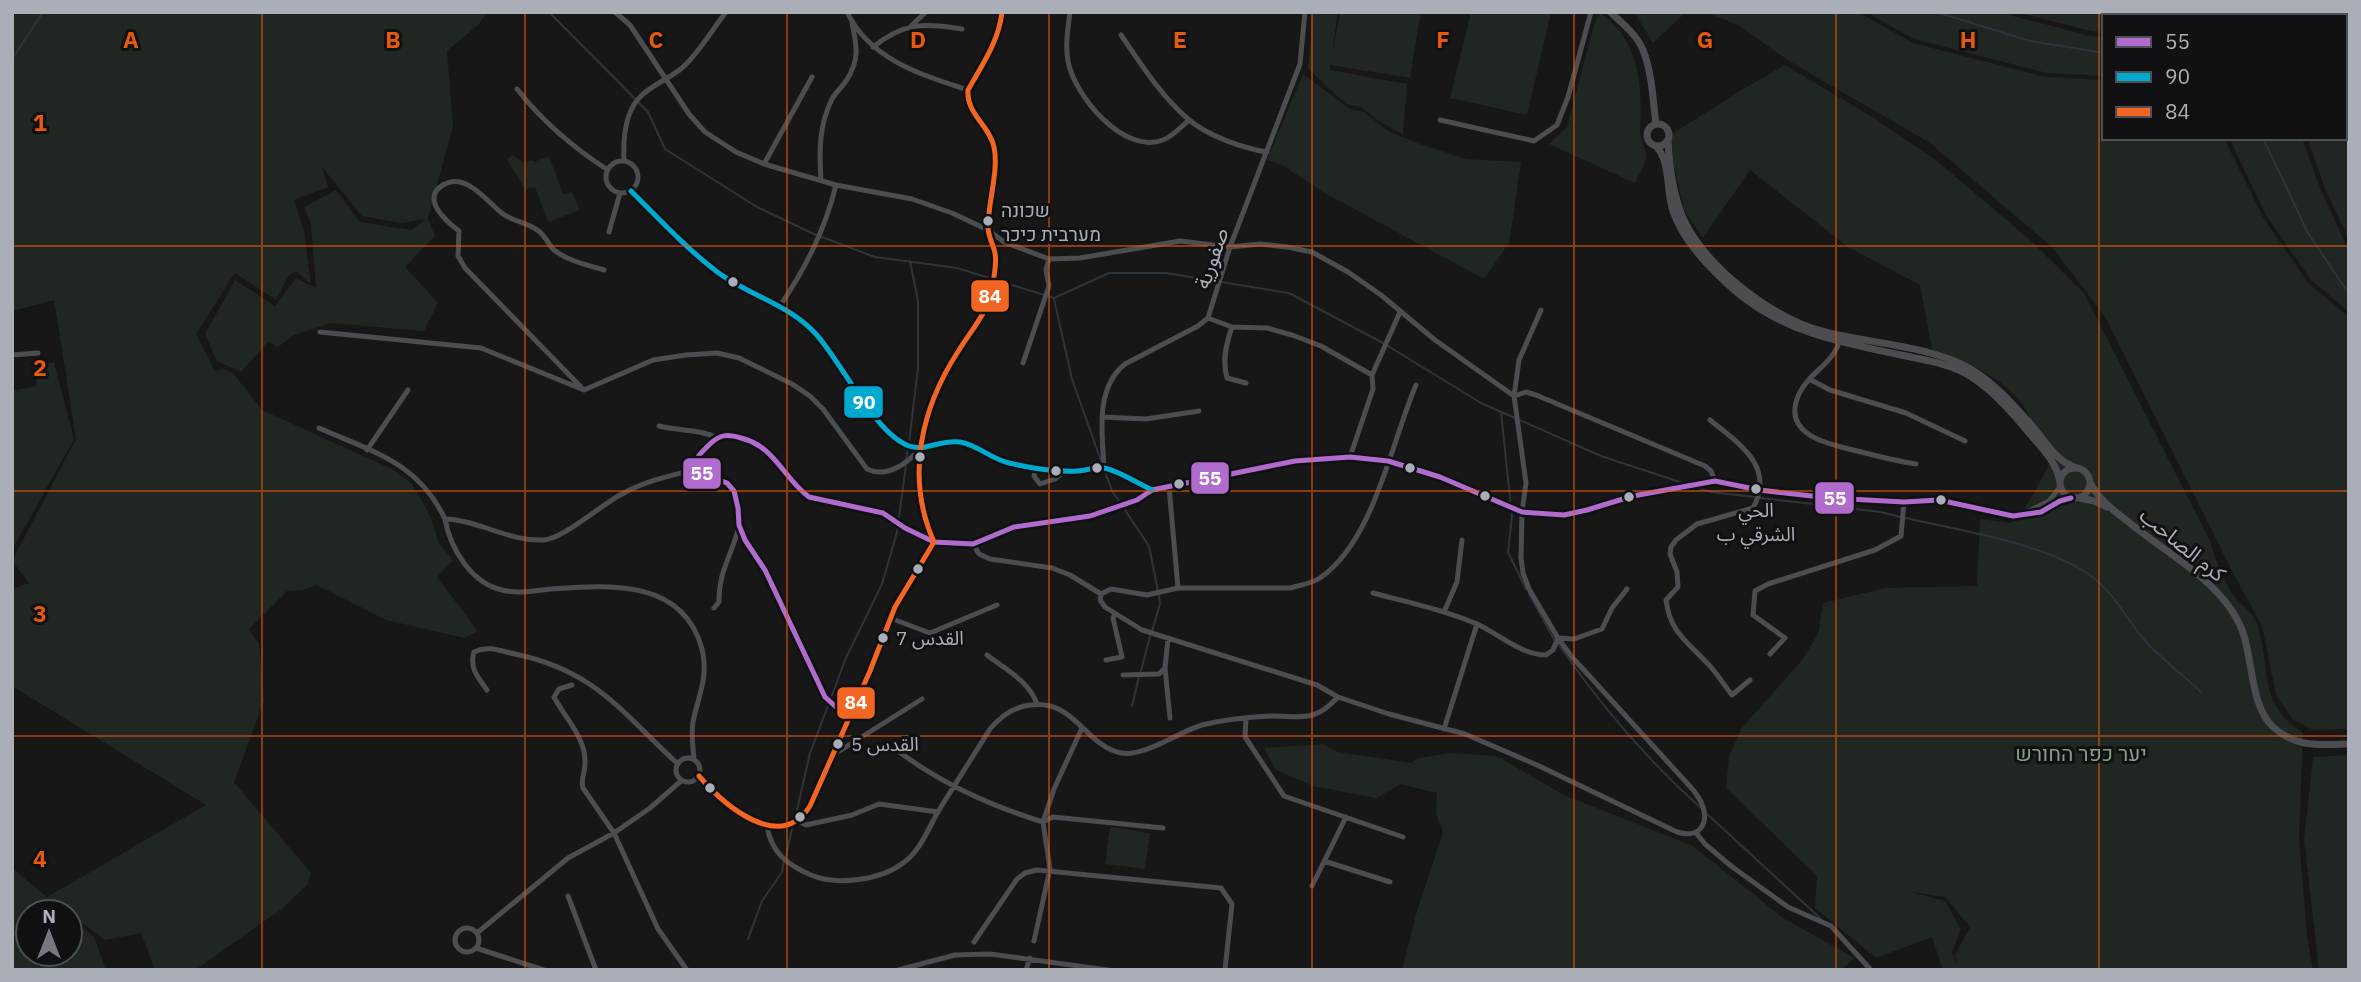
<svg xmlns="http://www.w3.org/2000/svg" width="2361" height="982" font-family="'IBM Plex Sans','Noto Sans Arabic',Heebo,sans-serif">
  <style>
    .green { fill: #202621; fill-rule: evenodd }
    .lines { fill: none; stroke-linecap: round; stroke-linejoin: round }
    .stream { stroke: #2d343a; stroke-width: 2 }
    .minor { stroke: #4c4d50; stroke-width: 5 }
    .tertiary { stroke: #4c4d50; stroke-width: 7 }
    .bus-1-casing { stroke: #111113; stroke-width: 10 }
    .bus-2-casing { stroke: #111113; stroke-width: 10 }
    .bus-3-casing { stroke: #111113; stroke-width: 10 }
    .bus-1 { stroke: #b06ccc; stroke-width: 5 }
    .bus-2 { stroke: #00a9ce; stroke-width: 5 }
    .bus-3 { stroke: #f26522; stroke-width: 5 }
    .grid { fill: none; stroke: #e8590c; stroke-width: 2; stroke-opacity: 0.55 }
    .bus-dot { fill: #a9aeb7; stroke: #111113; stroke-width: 2.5 }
    .labels { text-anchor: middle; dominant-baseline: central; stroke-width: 6; stroke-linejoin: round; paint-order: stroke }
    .bus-label { font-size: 19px; fill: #a9aeb7; stroke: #111113; text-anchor: start }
    .street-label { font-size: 21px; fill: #a9aeb7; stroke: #111113 }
    .park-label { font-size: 21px; fill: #82a084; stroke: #111113 }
    .grid-label { font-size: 23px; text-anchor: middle; font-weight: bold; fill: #e8590c; stroke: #111113; stroke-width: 6; stroke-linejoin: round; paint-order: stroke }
    .line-badge { stroke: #111113; stroke-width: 2.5 }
    .badge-label { font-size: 19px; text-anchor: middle; font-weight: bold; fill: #fff }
  </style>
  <rect width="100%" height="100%" fill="#171717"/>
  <path class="green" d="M12,12H487L479,24L447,51L453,126L428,218L435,236L405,267L438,303L424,331L331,323L294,335L278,347L268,342L241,372L217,361L205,334L235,280L275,306L296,278L316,288L311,224L304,207L336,190L360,222L411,230L426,219L402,223L362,216L322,167L328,187L294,200L304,231L311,284L296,271L289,275L276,300L235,273L196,334L215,371L223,369L233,373L262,410L394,470L412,484L431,517L438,542L453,560L437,577L478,631L464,638L386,620L317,585L303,590L287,591L249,629L259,644L264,701L234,782L311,873L307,885L283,908L195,970H155L141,933L105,940L70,914V912L60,907L64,912H28V954H70V917L94,937L106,970H12V868L47,897L206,805L12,686V589L29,583L12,561L76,439L54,300L12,311Z
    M1313,12H1338L1331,60L1340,12H1421L1410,78L1330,65V70L1407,84L1403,134L1380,122L1361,107L1346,104L1308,69Z
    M1471,12H1551L1527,115L1450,98Z
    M1634,12H1686L1653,43Z
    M1705,12H1858L1913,43L2046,77L2104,80V138H2224L2263,217L2308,283L2349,317V729L2313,730L2292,719L2276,695L2262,626L2233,573L2105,317L2052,247L1930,143L1789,61L1738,25Z
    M1866,12H1998L2090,36L2104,37V76L2047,73L1914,39Z
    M2016,12H2349V42H2345V16H2104V32L2091,31Z
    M1600,13C1641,41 1642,87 1640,131C1640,140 1647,150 1646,158C1645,166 1638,176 1635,183L1549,144L1567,127L1594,25Z
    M1785,65L1874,118L1937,161L2029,239L2084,293L2210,541C2215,559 2223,580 2233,595C2240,606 2252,610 2257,624C2272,669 2256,702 2303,733L2299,837L2307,936L2313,970H1943L1932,937L1876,958L1815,908L1817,876L1726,788L1729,756L1741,729L1802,660L1818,634L1823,603L1885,588L1977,586L1980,519L2010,523L2020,517L2050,464C2043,446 2036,426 2026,410C2004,376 1968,363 1932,349L1920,285L1848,247L1750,170L1703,238L1684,210L1667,137L1745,88ZM1910,892L1945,897L1970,927L1955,955L1958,967L1952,952L1961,929L1945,901Z
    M1303,74L1350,109L1364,112L1388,131L1417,143L1466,159L1521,162L1509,243L1484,279L1323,192L1282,165L1267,160Z
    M2349,81V240L2326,191L2307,138H2345V82Z
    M2229,138H2302L2322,193L2349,251V312L2311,280L2266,215Z
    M513,155L523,163L532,160L534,162L549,156L563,194L572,192L580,210L548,222L535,187L525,189L507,159Z
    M54,362L74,439L12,550V391L37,386L34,367Z
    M1323,744L1338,752L1411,763L1418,758L1452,753L1497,756L1564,795L1693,846L1783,918L1855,958L1841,970H1402L1417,911L1443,832L1436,814L1437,793L1401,784L1376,798L1313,786L1276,770L1264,748Z
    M2349,755V970H2319L2304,840L2313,757Z
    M1110,827L1150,833L1145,869L1105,864Z"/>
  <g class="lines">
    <path class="stream" d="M549,12L648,112L665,149L757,207L816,235
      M1936,12L2030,41L2104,53
      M2345,56L2349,57
      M12,59L43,12
      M2263,138L2308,233L2349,294
      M822,237L875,257L957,268L1054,298L1109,273H1166L1289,293L1383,343
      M1054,299L1072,379L1101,461
      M1388,346L1481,403L1601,456L1686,484
      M1501,412L1512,517L1508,552L1526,589
      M909,443L918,368V301L910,261
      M906,460L908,448
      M1104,469L1112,491L1120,502
      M1695,487L1711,492L1754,497
      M1760,498L1881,512L1900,517
      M1123,507L1149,546L1158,591
      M1906,518C1961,531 2044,543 2090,575C2113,592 2125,616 2142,637C2158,657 2182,674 2201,692
      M1529,594L1555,641
      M1152,631L1160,604L1159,596
      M1559,645C1601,706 1647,760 1702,809
      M1141,671L1150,636
      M831,698L845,660L882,584L897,532L906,465
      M1132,706L1139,677
      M1706,813L1820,918
      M795,819L810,753L829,703
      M786,856L793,824
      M748,939L762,901L782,872L784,861"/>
    <path class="minor" d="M615,12L630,25L689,114L705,132L736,152L764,164L836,185L912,199L952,213L988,230L1004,242L1049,259L1080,258L1180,241L1230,247L1260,244L1287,247L1312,252L1348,272L1381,295L1435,340L1514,396L1526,392L1536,395L1705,466L1711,471L1715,481
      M847,12C870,60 922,75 968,90
      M1070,12C1068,28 1065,45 1068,61C1074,95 1123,155 1163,140C1173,136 1181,127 1189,120
      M911,26L926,12
      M1121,35C1141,64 1161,96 1188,119C1208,136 1242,148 1267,152
      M873,47C904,22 925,23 962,29
      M517,89C543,122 572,147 608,170
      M1440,120L1534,141L1557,125L1568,97L1591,12
      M606 177a16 16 0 1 1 32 0a16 16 0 1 1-32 0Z
      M624,161C623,140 625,110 642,95C654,84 670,78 682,68C699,53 712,30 726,12
      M764,164L812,77
      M821,180C819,152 819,125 832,99C836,92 842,87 846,81C860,60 857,46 852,23
      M631,191C658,218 686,248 716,271C747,295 787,303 815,333C842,362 874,433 909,446C926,452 940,439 960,442C978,445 991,459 1009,463C1030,468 1056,472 1077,471C1086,471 1096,466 1104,468C1117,470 1139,484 1152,490
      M609,232L620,193
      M780,306C806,267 825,230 836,185
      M1208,318L1232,327L1267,328L1292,335L1321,346L1372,375L1373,389L1350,457
      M1232,327C1226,344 1222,361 1227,378L1246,383
      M320,332L481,348L584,390L653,360L686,355L717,353L739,358L792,384L810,396L823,409L867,469C885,478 907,465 919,449
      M1840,339C1834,364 1809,372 1799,394C1780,436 1830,444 1857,451C1877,456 1896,461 1916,464
      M12,355L38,353
      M1023,363L1049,286L1046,270L1049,259
      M1372,375L1400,312
      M1811,380L1830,390L1906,413L1965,441
      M581,387L465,268L458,256L459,231C447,222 420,199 443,185C466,171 488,203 503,214C514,222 531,223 541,233C546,238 549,245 554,250C568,261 587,265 604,270
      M1102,417L1146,419L1199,411
      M1710,420C1738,443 1776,466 1753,508L1697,524L1676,540L1671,547L1670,554L1677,572L1678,587L1666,600C1670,633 1688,642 1708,664C1717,673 1724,685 1732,695L1750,680
      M659,426C678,431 700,429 717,438
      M319,428C373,452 418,462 445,519C479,520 509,542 544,540C563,539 602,504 622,494C643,482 669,476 693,470
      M367,450L408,390
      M1036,467L1034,476L1040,484L1055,479L1066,470
      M1104,467C1102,433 1095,388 1125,364L1198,326L1208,318L1230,247L1300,64L1305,12
      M1169,487L1178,588
      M2029,511L2049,501L2060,487
      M445,519C450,548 471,583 502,590C517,594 534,591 550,589C608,585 683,578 702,649C709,676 698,697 693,722C691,735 693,747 694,759
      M973,544L979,554L990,559L1052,568L1070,575L1101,594L1111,589L1147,595L1178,588H1290C1300,585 1311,584 1320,578C1374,541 1391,443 1416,385
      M1373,593C1407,602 1444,610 1477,624C1499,634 1521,655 1546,655L1553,650L1558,638L1574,639L1602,629L1612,608L1627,589
      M1101,594L1100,600L1105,607L1142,630L1317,685L1338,697L1389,714L1465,734L1537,765L1677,832C1702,840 1711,820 1700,800C1696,793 1691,787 1686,782L1572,657L1558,638L1529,589L1523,573L1521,558L1522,512L1526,483L1514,396L1519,360L1541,310
      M714,608L719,602C718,572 733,553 739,526
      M1444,612L1457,582L1462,540
      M890,618L930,633L997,605
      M1168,639L1165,668L1170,718
      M1770,654L1785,638L1753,615L1755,591L1768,584L1875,550L1901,536L1904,502
      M987,655C1005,669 1029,681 1037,704
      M1106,660L1122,657L1113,618L1115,614
      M1123,675L1159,674L1165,668
      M572,685L559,689L554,697C565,718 585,737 585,761C586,771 580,779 583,788L614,833L658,929L687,970
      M487,690C478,677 469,668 474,652C489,645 500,651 515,654C596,671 621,712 678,764
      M850,713L836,707L825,697L765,570L745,540L739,525L738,508L734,491L727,483L693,470C695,457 702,452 711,443C721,434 728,434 741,438C776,447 782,477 809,497L883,513L905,528L934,542L973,544L1014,527L1090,516L1137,500L1152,490L1295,461L1350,457L1388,461L1440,477L1522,512L1564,515L1587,510L1633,496L1715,481L1759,490L1830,498L1904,502L1939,500L2013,516L2041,512L2060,501L2071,498
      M1246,719L1245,737L1284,796L1403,837
      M1444,729L1477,624
      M894,748C938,782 991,806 1043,822L1053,817L1163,828
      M833,755L922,699
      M676 770a12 12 0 1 1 24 0a12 12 0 1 1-24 0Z
      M699,776C724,805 780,854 810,806L870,671L895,607L934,542C905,477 921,408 959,350C972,329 990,310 993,284C994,275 997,262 995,253C993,244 988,236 988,227C988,203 999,170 994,147C990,126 966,114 968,90C982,65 999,41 1002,12
      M798,821L806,825L852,815L879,804L938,812
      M767,826C771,852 787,865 811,875C837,886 881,880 903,863C920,852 929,827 939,810C956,783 973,756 990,729C1001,716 1013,707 1030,705C1075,699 1084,745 1121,753C1145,757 1178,732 1202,725C1222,720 1249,717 1270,716C1302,716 1314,723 1338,697
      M1697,834L1705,844L1731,866L1788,907L1831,926L1871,970
      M1324,861L1390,882
      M1312,886L1346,817
      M568,896L596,970
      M455 940a12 12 0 1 1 24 0a12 12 0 1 1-24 0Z
      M477,933L568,858L614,833L650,808L681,781
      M1034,941L1050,869L1043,822L1054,789L1082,728
      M974,942L1017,879L1025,873L1037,870L1221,888L1232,904L1225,970
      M476,948L544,970
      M898,970L955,955L990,954L1108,970
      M1026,970L1030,958"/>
    <path class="tertiary" d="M1610,12C1622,23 1637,35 1643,50C1652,72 1653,101 1656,124
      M1647 135a11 11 0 1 1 22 0a11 11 0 1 1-22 0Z
      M1668,140C1669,165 1673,194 1683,218C1706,268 1772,318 1825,332C1869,343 1930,346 1969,368C1992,381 2011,402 2028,421C2044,438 2054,461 2077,468
      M1656,146C1671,162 1666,191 1673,211C1684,243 1714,273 1739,294C1786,332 1839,342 1896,354C1919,359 1942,362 1963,372C1989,386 2011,411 2029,433C2042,448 2057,463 2060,482
      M2060 483a15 15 0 1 1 30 0a15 15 0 1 1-30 0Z
      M2090,482C2098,500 2116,512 2131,524C2158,546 2201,572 2223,599C2228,605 2234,613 2238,621C2254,650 2248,704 2273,727C2296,748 2320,745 2349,744
      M2080,498L2094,501L2107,507"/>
    <g class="bus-1-casing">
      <path id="bus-1" d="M850,713L836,707L825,697L765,570L745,540L739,525L738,508L734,491L727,483L693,470C695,457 702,452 711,443C721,434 728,434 741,438C776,447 782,477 809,497L883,513L905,528L934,542L973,544L1014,527L1090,516L1137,500L1152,490L1295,461L1350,457L1388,461L1440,477L1522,512L1564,515L1587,510L1633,496L1715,481L1759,490L1830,498L1904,502L1939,500L2013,516L2041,512L2060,501L2071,498"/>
    </g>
    <g class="bus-2-casing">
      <path id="bus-2" d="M631,191C658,218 686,248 716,271C747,295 787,303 815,333C842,362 874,433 909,446C926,452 940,439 960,442C978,445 991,459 1009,463C1030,468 1056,472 1077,471C1086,471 1096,466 1104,468C1117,470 1139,484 1152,490"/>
    </g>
    <g class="bus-3-casing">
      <path id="bus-3" d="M699,776C724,805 780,854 810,806L870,671L895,607L934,542C905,477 921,408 959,350C972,329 990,310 993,284C994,275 997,262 995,253C993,244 988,236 988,227C988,203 999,170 994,147C990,126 966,114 968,90C982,65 999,41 1002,12"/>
    </g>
    <use href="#bus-1" class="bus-1"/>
    <use href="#bus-2" class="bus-2"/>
    <use href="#bus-3" class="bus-3"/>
  </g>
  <path class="grid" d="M262,12V970M525,12V970M787,12V970M1049,12V970M1312,12V970M1574,12V970M1836,12V970M2099,12V970M12,246H2349M12,491H2349M12,736H2349"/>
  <g class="bus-dot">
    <circle cx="988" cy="221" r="6"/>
    <circle cx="733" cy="282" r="6"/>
    <circle cx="920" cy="457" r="6"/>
    <circle cx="1097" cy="468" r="6"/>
    <circle cx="1410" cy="468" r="6"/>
    <circle cx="1056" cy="471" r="6"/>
    <circle cx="1179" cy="484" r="6"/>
    <circle cx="1756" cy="489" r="6"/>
    <circle cx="1485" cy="496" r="6"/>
    <circle cx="1629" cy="497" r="6"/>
    <circle cx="1941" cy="500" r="6"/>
    <circle cx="918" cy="569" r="6"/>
    <circle cx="883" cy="638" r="6"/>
    <circle cx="838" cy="744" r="6"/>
    <circle cx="710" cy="788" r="6"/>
    <circle cx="800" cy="817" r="6"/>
  </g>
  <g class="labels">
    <g class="bus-label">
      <text x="1001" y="210">שכונה<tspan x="1001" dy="24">מערבית כיכר</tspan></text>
      <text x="1756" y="510" text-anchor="middle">الحي<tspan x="1756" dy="24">الشرقي ب</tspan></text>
      <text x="896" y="638">القدس 7</text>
      <text x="851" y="744">القدس 5</text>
    </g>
    <g class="street-label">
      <text transform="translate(1211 258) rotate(-71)">صفورية</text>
      <text transform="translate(2183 544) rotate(39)">كرم الصاحب</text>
    </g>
    <g class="park-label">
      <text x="2081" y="753">יער כפר החורש</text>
    </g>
  </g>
  <g class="grid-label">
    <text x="131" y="48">A</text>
    <text x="393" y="48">B</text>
    <text x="656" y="48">C</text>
    <text x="918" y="48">D</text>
    <text x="1180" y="48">E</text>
    <text x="1443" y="48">F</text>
    <text x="1705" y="48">G</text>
    <text x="1968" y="48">H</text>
    <text x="40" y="131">1</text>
    <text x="40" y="376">2</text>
    <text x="40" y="622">3</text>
    <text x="40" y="867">4</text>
  </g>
  <g class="line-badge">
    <rect x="970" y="279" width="40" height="34" rx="7" fill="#f26522"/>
    <rect x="843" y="385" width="41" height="34" rx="7" fill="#00a9ce"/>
    <rect x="682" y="457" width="40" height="33" rx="7" fill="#b06ccc"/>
    <rect x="1190" y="461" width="40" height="34" rx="7" fill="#b06ccc"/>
    <rect x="1814" y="481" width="41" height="34" rx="7" fill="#b06ccc"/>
    <rect x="836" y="686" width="40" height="34" rx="7" fill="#f26522"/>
  </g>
  <g class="badge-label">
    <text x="990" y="303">84</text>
    <text x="864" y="409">90</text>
    <text x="702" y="480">55</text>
    <text x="1210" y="485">55</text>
    <text x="1835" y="505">55</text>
    <text x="856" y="709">84</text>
  </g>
  <rect width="2361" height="982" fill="none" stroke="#a9aeb7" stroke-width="28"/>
  <rect x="2102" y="14" width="245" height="126" fill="#111113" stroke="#4e5055" stroke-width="2"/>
  <rect x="2116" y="37" width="35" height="10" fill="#b06ccc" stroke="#4e5055" stroke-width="2"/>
  <text x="2165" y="49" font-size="21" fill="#a9aeb7">55</text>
  <rect x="2116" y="72" width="35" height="10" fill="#00a9ce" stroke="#4e5055" stroke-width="2"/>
  <text x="2165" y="84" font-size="21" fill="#a9aeb7">90</text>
  <rect x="2116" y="107" width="35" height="10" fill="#f26522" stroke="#4e5055" stroke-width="2"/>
  <text x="2165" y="119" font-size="21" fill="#a9aeb7">84</text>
  <g transform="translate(49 933)"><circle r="33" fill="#111113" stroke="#4e5055" stroke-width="2"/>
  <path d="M0-5L12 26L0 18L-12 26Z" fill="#76797f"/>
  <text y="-10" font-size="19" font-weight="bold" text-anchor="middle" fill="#a9aeb7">N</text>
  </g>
</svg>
